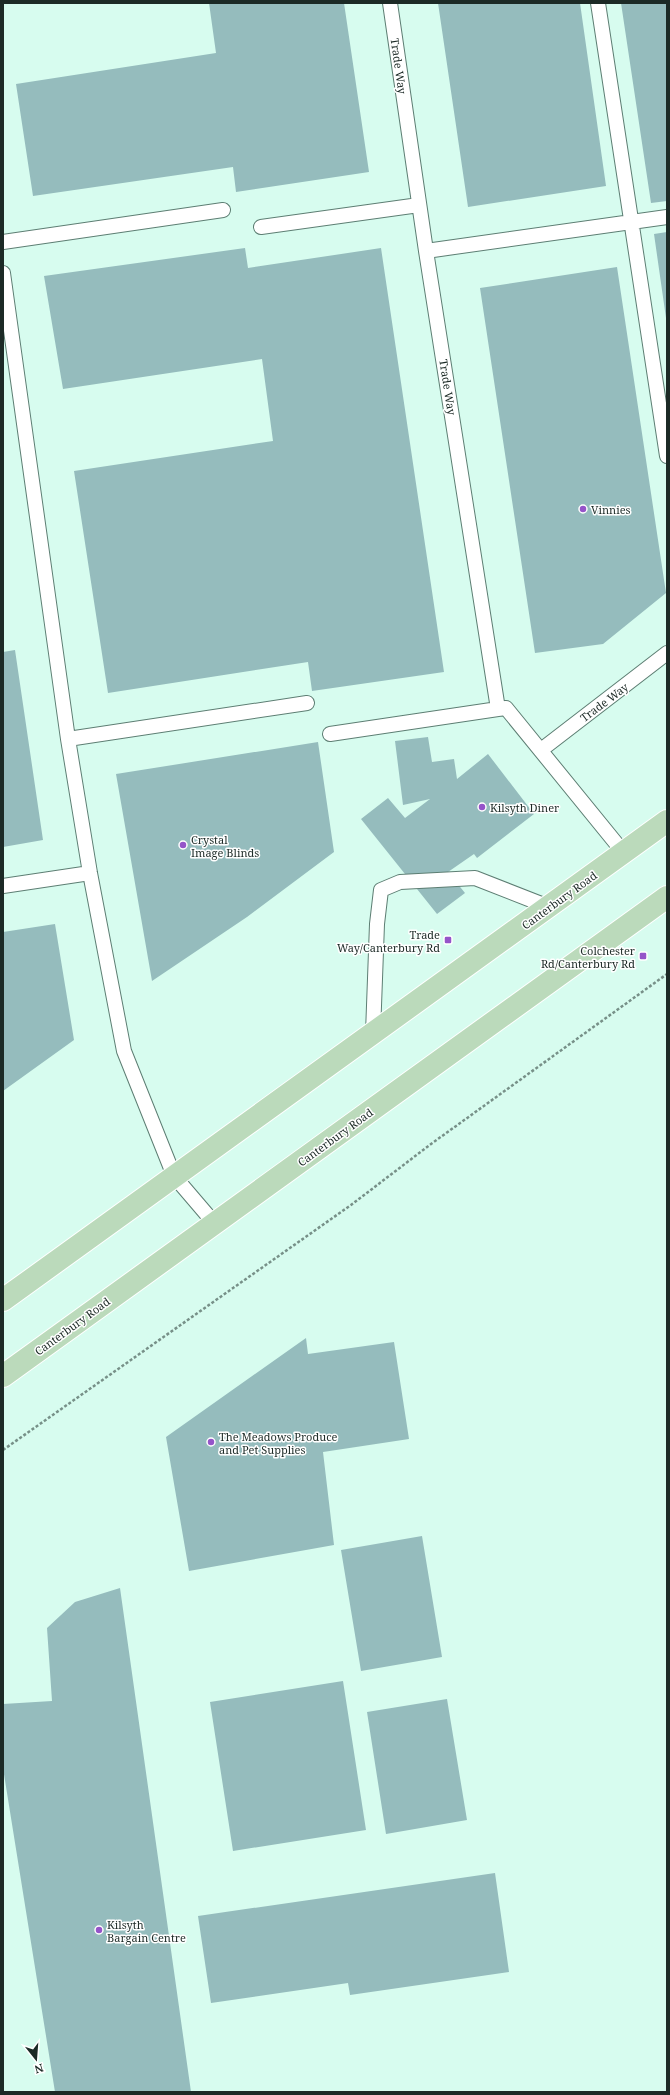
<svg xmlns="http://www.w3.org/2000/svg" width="670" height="2095" font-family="'Noto Serif',serif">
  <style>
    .building { fill: #95bcbd }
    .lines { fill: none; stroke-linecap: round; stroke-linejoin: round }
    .service-casing { stroke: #5d7e73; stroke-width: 16 }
    .primary-casing { stroke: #fff; stroke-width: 24 }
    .path { stroke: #779088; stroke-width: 2.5; stroke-dasharray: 3 2; stroke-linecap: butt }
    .service { stroke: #fff; stroke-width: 14 }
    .primary { stroke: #bbdabb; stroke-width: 22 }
    .poi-dot { fill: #9554c9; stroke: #fff; stroke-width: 1.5 }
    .labels { text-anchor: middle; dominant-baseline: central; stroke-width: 3; stroke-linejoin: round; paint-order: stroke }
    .street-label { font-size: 11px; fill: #1c2a26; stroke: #fff }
    .poi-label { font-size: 11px; fill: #1c2a26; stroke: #fff; text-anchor: start }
  </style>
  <rect width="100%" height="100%" fill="#d7fcef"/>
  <path class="building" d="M209,3H344L369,172L236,192L233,167L33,196L16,84L216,53Z
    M438,3H580L606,186L468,207Z
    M621,3H667V201L651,203Z
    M667,232V318H666L654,234Z
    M245,248L248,268L381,248L444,672L312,691L308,662L108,693L74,471L273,441L262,359L63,389L44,276Z
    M617,267L666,593L603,644L535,653L480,288Z
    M15,650L43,840L3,847V652Z
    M428,737L432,762L454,759L457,779L488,754L534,814L477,858L474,854L448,872L465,893L437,914L361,819L388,798L405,818L430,799L403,805L395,741Z
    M318,742L334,852L247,917L152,981L116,774Z
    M55,924L74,1040L3,1091V932Z
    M306,1338L308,1354L394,1342L409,1439L323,1452L334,1545L189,1571L166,1437Z
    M422,1536L442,1657L361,1671L341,1550Z
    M120,1588L191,2092H55L3,1768V1704L52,1701L47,1628L75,1602Z
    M343,1681L366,1830L233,1851L210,1702Z
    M447,1699L467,1820L386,1834L367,1712Z
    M495,1873L509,1972L350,1995L348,1983L211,2003L198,1916Z"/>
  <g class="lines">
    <g class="service-casing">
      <path id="service" d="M390,3L426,251L498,709L506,708L624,853
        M598,3L667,456
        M261,227L419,205
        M3,242L223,210
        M426,251L667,217
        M3,273L68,739L90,873L124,1051L174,1176L215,1224
        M330,734L498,709
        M68,739L307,703
        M541,750L667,653
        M3,886L90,873
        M373,1033L377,924L381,890L400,882L475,878L549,907"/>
    </g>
    <g class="primary-casing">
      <path id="primary" d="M3,1300L667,821
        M3,1376L667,897"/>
    </g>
    <path class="path" d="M3,1450L351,1205L431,1144L667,974"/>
    <use href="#service" class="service"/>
    <use href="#primary" class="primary"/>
  </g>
  <g class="poi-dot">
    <circle cx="583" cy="509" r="4"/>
    <circle cx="482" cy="807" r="4"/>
    <circle cx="183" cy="845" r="4"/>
    <rect x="444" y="936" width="8" height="8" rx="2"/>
    <rect x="639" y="952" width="8" height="8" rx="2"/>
    <circle cx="211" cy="1442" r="4"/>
    <circle cx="99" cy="1930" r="4"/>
  </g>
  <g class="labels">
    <g class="street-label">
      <text transform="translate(399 66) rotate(82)">Trade Way</text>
      <text transform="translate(448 387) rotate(81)">Trade Way</text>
      <text transform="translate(604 702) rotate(-37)">Trade Way</text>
      <text transform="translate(559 900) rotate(-36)">Canterbury Road</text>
      <text transform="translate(335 1137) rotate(-36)">Canterbury Road</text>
      <text transform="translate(72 1326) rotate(-36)">Canterbury Road</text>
    </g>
    <g class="poi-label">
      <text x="591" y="509">Vinnies</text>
      <text x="490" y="807">Kilsyth Diner</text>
      <text x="191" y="839">Crystal<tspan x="191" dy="13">Image Blinds</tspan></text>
      <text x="440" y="934" text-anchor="end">Trade<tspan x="440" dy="13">Way/Canterbury Rd</tspan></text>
      <text x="635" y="950" text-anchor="end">Colchester<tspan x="635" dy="13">Rd/Canterbury Rd</tspan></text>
      <text x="219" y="1436">The Meadows Produce<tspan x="219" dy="13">and Pet Supplies</tspan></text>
      <text x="107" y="1924">Kilsyth<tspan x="107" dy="13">Bargain Centre</tspan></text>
    </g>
  </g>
  <rect width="670" height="2095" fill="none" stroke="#1c2a26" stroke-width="8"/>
  <g transform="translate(36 2059) rotate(163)" stroke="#ffffff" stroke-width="3" paint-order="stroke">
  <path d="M0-3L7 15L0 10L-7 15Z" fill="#1c2a26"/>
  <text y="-6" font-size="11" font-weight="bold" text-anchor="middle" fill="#1c2a26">N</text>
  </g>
</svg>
